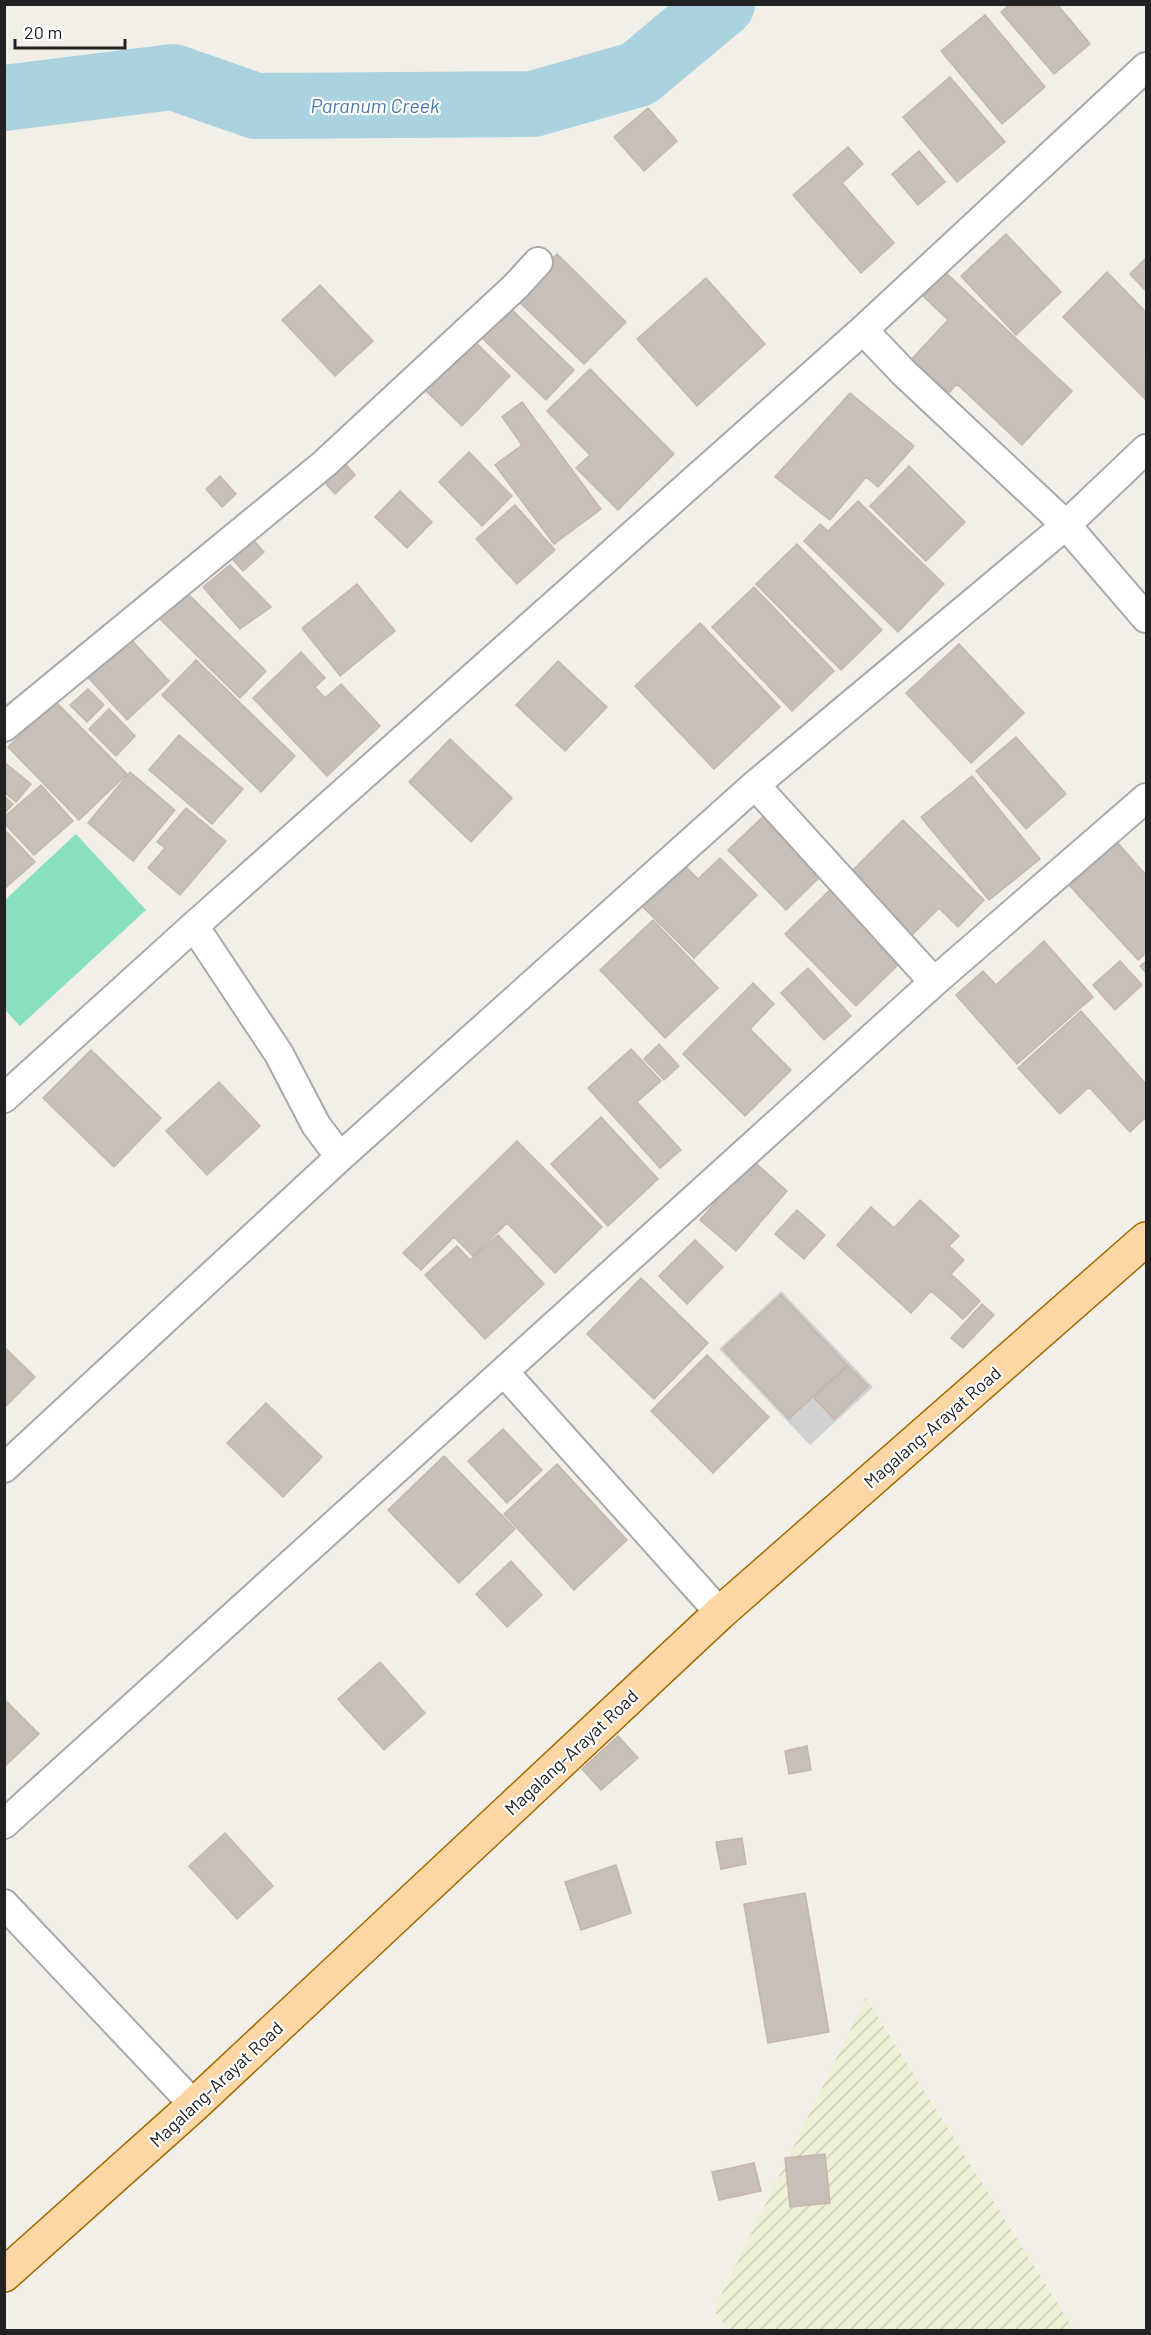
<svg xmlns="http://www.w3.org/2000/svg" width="1151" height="2335" font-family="Barlow,sans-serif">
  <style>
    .religious { fill: #d0d0d0 }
    .farmland { fill: url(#farmland-furrows) }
    .pitch { fill: #88e0be }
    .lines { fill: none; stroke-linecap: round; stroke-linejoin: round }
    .river { stroke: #aad3df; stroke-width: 66 }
    .building { fill: #c7bfb8; stroke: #c4b6ab; stroke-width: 1.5 }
    .street-casing { stroke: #a9a9a9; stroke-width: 32 }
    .primary-casing { stroke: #a06b00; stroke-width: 36 }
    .street { stroke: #fff; stroke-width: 28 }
    .primary { stroke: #fcd6a4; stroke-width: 33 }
    .labels { text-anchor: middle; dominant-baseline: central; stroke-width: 4.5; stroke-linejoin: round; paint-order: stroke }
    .street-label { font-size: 18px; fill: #222; stroke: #fff }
    .water-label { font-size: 20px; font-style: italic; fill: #4a7aab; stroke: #fff }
  </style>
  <defs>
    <pattern id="farmland-furrows" width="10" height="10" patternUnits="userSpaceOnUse" patternTransform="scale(1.5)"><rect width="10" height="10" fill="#eef0d5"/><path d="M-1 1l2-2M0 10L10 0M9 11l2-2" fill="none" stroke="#ccceb7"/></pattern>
  </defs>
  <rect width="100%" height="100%" fill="#f2efe9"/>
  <path class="religious" d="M781,1291L873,1387L810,1445L719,1349Z"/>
  <path class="farmland" d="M866,1998L1074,2330H728L714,2310Z"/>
  <path class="pitch" d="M76,834L146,910L20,1026L5,1010V900Z"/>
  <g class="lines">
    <path class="river" d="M4,98L173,77L256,106L533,104L638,74L722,4"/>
  </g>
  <path class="building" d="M1010,4H1057L1090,44L1054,74L1001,12Z
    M985,15L1045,87L1002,124L941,51Z
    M950,77L1005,142L957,182L903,117Z
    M648,108L677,141L644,171L614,137Z
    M848,147L863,164L842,183L894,243L861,273L793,195Z
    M919,151L945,182L918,205L892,174Z
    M1006,234L1061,292L1016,335L961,276Z
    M557,254L626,322L584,364L514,297Z
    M1146,258V291L1130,274Z
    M945,272L1072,391L1022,445L957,384L946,396L909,362L948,320L923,296Z
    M1107,272L1146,312L1145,399L1063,317Z
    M706,278L765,344L697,406L637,339Z
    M320,285L373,341L335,376L282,320Z
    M509,307L574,370L546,400L480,336Z
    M468,335L510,376L462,426L419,384Z
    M590,369L674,454L618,510L576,468L590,455L547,411Z
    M850,393L914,446L878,487L866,477L830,520L775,477Z
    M522,402L601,509L554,544L495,465L522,445L502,417Z
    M469,452L512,496L482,526L439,482Z
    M341,459L355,475L335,494L320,477Z
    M909,466L965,522L926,561L870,506Z
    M220,476L236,494L222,507L206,489Z
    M400,491L432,522L407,548L375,517Z
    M858,501L944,584L898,632L804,541L820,524L828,531Z
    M515,505L555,550L517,584L476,539Z
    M247,533L264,552L243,571L226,552Z
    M797,544L882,630L841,670L756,584Z
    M230,565L271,607L240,629L203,587Z
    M357,584L395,631L340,676L302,628Z
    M181,587L266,671L240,698L155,614Z
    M754,587L834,671L792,711L712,627Z
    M700,623L780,707L714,769L635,686Z
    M127,635L169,681L127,720L85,674Z
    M959,644L1024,713L971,763L906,693Z
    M301,652L325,678L315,687L325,698L341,684L380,726L327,776L253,698Z
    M196,660L295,756L261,792L162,695Z
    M558,661L607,707L565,751L516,705Z
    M88,689L104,705L87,722L70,705Z
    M55,701L127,774L79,820L8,747Z
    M109,709L135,736L116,756L89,729Z
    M179,735L243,789L212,824L149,770Z
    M1016,737L1066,794L1026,829L976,771Z
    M450,739L512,798L471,842L409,782Z
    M4,762L31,784L16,802L4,792Z
    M130,772L175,810L133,861L88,823Z
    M972,776L1040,859L989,900L921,817Z
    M41,785L73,821L34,855L4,823V817Z
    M4,796L13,804L4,814Z
    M186,808L226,841L180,895L148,868L165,848L157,842Z
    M766,814L824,873L786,910L728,850Z
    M903,820L984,900L958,927L939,908L905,942L843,880Z
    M7,832L35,862L4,889V834Z
    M1116,841L1146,875V953L1138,960L1069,885Z
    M720,858L757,895L694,958L639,903L681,862L698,879Z
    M834,886L905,958L856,1006L785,934Z
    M653,920L718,988L665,1038L600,970Z
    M1044,941L1093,997L1017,1064L956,995L983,971L996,985Z
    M1120,961L1142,985L1115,1010L1093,985Z
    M1146,961V973L1140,966Z
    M808,968L851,1016L824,1040L781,993Z
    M753,983L774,1004L750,1029L791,1070L745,1116L683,1054Z
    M1081,1011L1146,1084V1117L1130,1132L1089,1087L1060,1114L1018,1068Z
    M659,1044L679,1066L664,1080L644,1059Z
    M631,1049L661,1081L637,1102L681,1150L660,1168L588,1088Z
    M91,1050L161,1118L114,1167L43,1098Z
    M219,1082L260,1126L207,1175L166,1131Z
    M601,1117L658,1179L608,1226L551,1164Z
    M517,1141L602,1227L555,1273L507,1223L473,1256L454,1237L421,1270L403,1253Z
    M752,1160L787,1191L736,1251L700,1220Z
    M920,1200L959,1236L949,1246L964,1260L951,1274L980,1301L963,1319L931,1291L911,1313L837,1245L871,1207L894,1228Z
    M797,1210L825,1235L804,1259L775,1234Z
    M498,1235L544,1284L485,1339L425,1275L457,1246L470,1260Z
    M695,1240L723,1267L687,1304L659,1276Z
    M641,1278L708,1343L654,1399L587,1334Z
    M781,1295L847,1365L789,1419L723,1349Z
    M982,1304L994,1315L963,1348L951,1338Z
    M4,1347L35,1377L4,1408Z
    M707,1355L769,1417L713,1473L651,1411Z
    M848,1366L868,1386L834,1419L814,1398Z
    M266,1403L322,1457L283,1497L227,1443Z
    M503,1429L542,1470L507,1503L468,1461Z
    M444,1456L515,1529L459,1583L388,1510Z
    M557,1464L627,1540L574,1590L504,1514Z
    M511,1561L542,1595L507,1627L476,1594Z
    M380,1662L425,1713L384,1750L338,1699Z
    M4,1699L39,1734L4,1767Z
    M618,1736L638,1758L601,1790L582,1769Z
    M807,1746L811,1770L789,1774L785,1751Z
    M225,1833L273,1886L237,1919L189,1866Z
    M742,1838L746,1864L721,1869L716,1842Z
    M616,1865L631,1913L581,1930L565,1882Z
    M805,1893L829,2032L768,2043L744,1904Z
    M825,2154L830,2203L790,2207L785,2158Z
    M754,2163L761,2191L719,2200L712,2172Z"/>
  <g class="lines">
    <g class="street-casing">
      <path id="street" d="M863,330L904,373L1066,525L1146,618
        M4,727L324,464L515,287L538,262
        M755,785L934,982
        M194,926L279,1054L316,1125L340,1157
        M4,1098L194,926L863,330L1146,67
        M504,1372L720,1613
        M4,1468L340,1157L755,785L1066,525L1146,449
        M4,1824L934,982L1146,798
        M4,1904L194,2105"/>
    </g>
    <g class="primary-casing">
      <path id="primary" d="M4,2275L194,2105L720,1613L1146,1239"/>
    </g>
    <use href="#street" class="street"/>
    <use href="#primary" class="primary"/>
  </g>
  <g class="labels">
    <g class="street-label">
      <text transform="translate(932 1427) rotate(-41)">Magalang-Arayat Road</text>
      <text transform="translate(571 1752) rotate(-43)">Magalang-Arayat Road</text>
      <text transform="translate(216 2084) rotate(-43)">Magalang-Arayat Road</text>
    </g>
    <g class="water-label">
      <text x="375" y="105">Paranum Creek</text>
    </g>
  </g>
  <rect width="1151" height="2335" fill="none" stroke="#222222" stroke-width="12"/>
  <path d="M15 39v9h110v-9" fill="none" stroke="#222222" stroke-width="3"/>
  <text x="24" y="39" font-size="18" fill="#222222" stroke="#ffffff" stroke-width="4.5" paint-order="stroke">20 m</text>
</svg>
